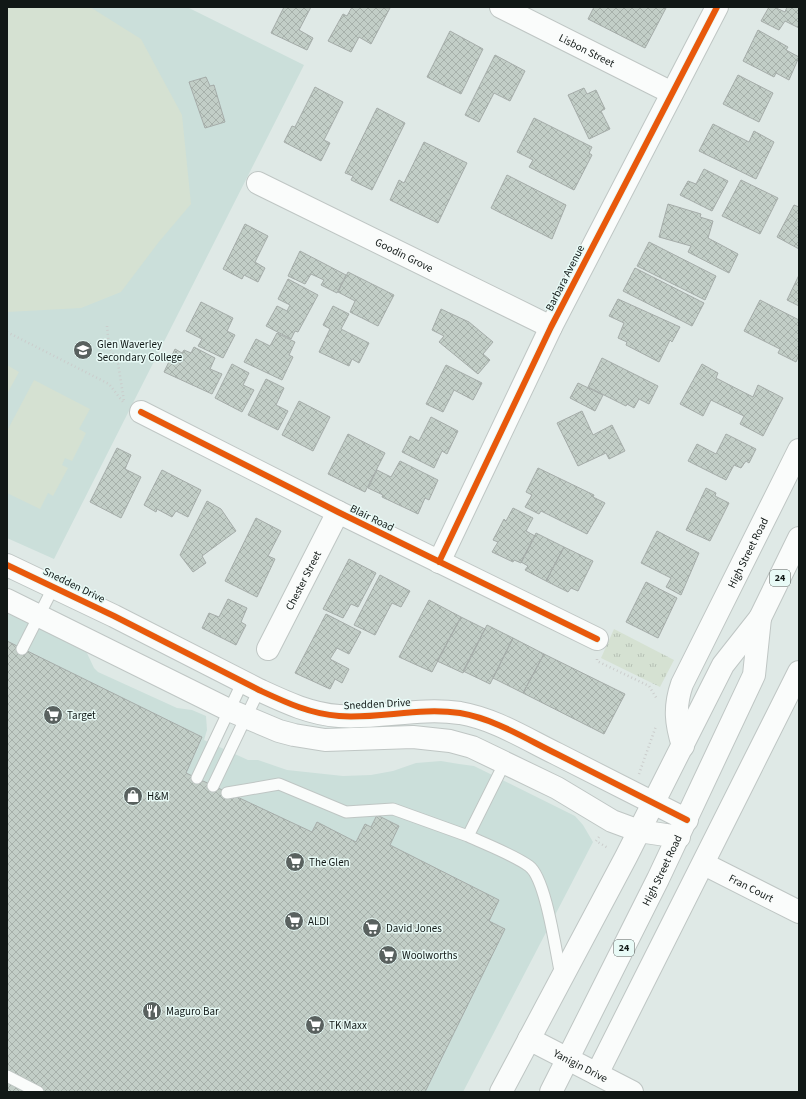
<svg xmlns="http://www.w3.org/2000/svg" width="806" height="1099" font-family="'Source Sans 3',sans-serif">
  <style>
    .built { fill: #cbdfda }
    .grass { fill: url(#grass-tufts) }
    .pitch { fill: #d5e1d2 }
    .building { fill: url(#building-cross-hatch); stroke: #a5aca9 }
    .lines { fill: none; stroke-linecap: round; stroke-linejoin: round }
    .service-casing { stroke: #bfc6c4; stroke-width: 13 }
    .minor-casing { stroke: #bfc6c4; stroke-width: 24 }
    .tertiary-casing { stroke: #bfc6c4; stroke-width: 24 }
    .primary-casing { stroke: #bfc6c4; stroke-width: 24 }
    .path { stroke: #cbcdcc; stroke-width: 2.5; stroke-dasharray: 1 3; stroke-linecap: butt }
    .service { stroke: #fafcfb; stroke-width: 11 }
    .minor { stroke: #fafcfb; stroke-width: 22 }
    .tertiary { stroke: #fafcfb; stroke-width: 22 }
    .primary { stroke: #fafcfb; stroke-width: 22 }
    .cycleway-casing { stroke: #e8faf6; stroke-width: 8 }
    .cycleway { stroke: #e8590c; stroke-width: 6 }
    .labels { text-anchor: middle; dominant-baseline: central; stroke-width: 3; stroke-linejoin: round; paint-order: stroke }
    .shield { fill: #e8faf6; stroke: #525c59; stroke-width: 1 }
    .shield-label { font-size: 10px; font-weight: bold; fill: #111816 }
    .street-label { font-size: 11px; fill: #111816; stroke: #e8faf6 }
    .poi-label { font-size: 11px; fill: #111816; stroke: #e8faf6; text-anchor: start }
  </style>
  <defs>
    <pattern id="grass-tufts" width="24" height="20" patternUnits="userSpaceOnUse"><rect width="24" height="20" fill="#d5e1d2"/><path d="M3 7l-1-3M5 7V3M7 7l1-3M15 17l-1-3M17 17v-4M19 17l1-3" fill="none" stroke="#b6c0b4"/></pattern>
    <pattern id="building-cross-hatch" width="8" height="8" patternUnits="userSpaceOnUse"><rect width="8" height="8" fill="#c2cec7"/><path d="M0 0l8 8M0 8l8-8" fill="none" stroke="#a6b0aa"/></pattern>
  </defs>
  <rect width="100%" height="100%" fill="#dfe9e6"/>
  <path class="built" d="M7,7H187L304,65L54,559L7,538Z
    M7,613L86,651L94,668L98,672L177,708L192,710L206,716L207,730L204,740L248,760H258L287,770L343,776L371,775L393,771L416,763L441,761L459,764L474,766L575,816L583,825L593,842L463,1092H7Z"/>
  <path class="grass" d="M614,629L674,660L660,687L601,658Z"/>
  <path class="pitch" d="M7,7H90L141,39L182,115L191,204L158,243L121,292L81,308L7,312Z
    M7,365L19,372L7,394Z
    M34,380L90,409L79,429L86,433L72,461L65,458L62,465L68,468L53,496L48,493L40,509L7,493V431Z"/>
  <path class="building" d="M284,7H311L299,30L313,38L307,50L271,33Z
    M352,7L390,8L371,44L359,37L351,52L328,41L343,14L347,16Z
    M594,7H665L666,8L645,48L588,19Z
    M769,7H774L785,12L787,7H799V28L785,21L779,30L761,21Z
    M758,30L788,47L786,50L799,57L789,80L776,73L774,77L743,61Z
    M450,31L483,49L461,94L427,77Z
    M495,55L525,71L510,101L494,93L479,122L465,115Z
    M738,75L773,93L759,122L723,104Z
    M206,77L210,86L214,85L225,122L205,128L189,82Z
    M315,87L343,102L324,140L330,143L321,161L284,142L292,126L295,127Z
    M584,88L587,94L596,90L605,109L601,111L610,129L589,139L568,95Z
    M377,108L405,123L372,190L351,180L353,176L345,173Z
    M534,118L592,147L589,153L592,155L574,190L529,167L533,160L517,152Z
    M713,124L749,142L754,131L774,142L756,179L699,151Z
    M424,142L467,163L438,223L390,200L399,180L404,183Z
    M704,169L728,181L712,211L680,195L688,181L696,184Z
    M507,175L566,205L552,239L491,208Z
    M741,180L778,198L760,234L722,216Z
    M668,204L701,214L700,217L713,221L708,238L738,254L729,273L688,252L691,246L659,237Z
    M794,205L799,207V249L777,237Z
    M245,224L268,236L255,262L265,268L258,282L244,275L242,279L223,269Z
    M649,242L716,276L705,300L637,266Z
    M300,251L346,275L337,293L321,285L324,280L311,274L305,284L288,276Z
    M635,268L704,303L692,326L623,291Z
    M348,272L394,295L378,326L350,312L355,301L338,292Z
    M799,275V306L787,300Z
    M288,279L318,295L298,332L295,331L291,339L266,326L277,306L287,311L290,305L278,299Z
    M618,299L680,327L672,342L670,340L659,362L626,345L627,342L618,338L624,323L609,316Z
    M760,300L799,320V355L796,362L778,353L780,349L744,331Z
    M201,302L233,318L227,331L235,335L223,358L198,346L202,339L186,331Z
    M333,306L349,314L341,329L369,343L359,363L352,359L349,366L319,352L330,329L323,325Z
    M441,309L469,322L493,342L483,354L490,360L478,374L439,342L444,336L432,330Z
    M277,333L295,342L289,355L293,357L282,380L244,362L256,339L270,346Z
    M194,347L215,358L210,369L222,374L212,394L164,372L175,349L182,353L184,350L191,353Z
    M602,358L658,386L649,404L639,399L634,408L627,404L626,406L588,387Z
    M232,364L249,373L243,385L254,390L242,412L215,398Z
    M702,364L718,373L716,378L753,397L758,385L783,398L763,436L740,424L744,416L711,400L703,416L680,404Z
    M446,365L482,383L473,400L454,390L443,412L426,404Z
    M266,379L284,388L276,405L288,411L278,430L248,415Z
    M578,383L603,395L595,411L570,398Z
    M299,401L330,417L313,451L282,435Z
    M582,411L593,435L612,425L625,451L609,459L606,453L578,466L557,423Z
    M431,417L458,431L447,454L442,451L434,468L402,452L410,436L419,441Z
    M348,434L385,453L365,492L328,474Z
    M726,434L756,449L749,463L746,461L741,468L734,465L726,480L688,461L697,444L716,454Z
    M117,448L131,455L125,469L141,477L121,518L90,502Z
    M400,461L438,480L429,500L425,498L418,514L382,497L383,495L368,488L377,470L391,477Z
    M538,468L594,495L593,497L605,503L587,534L541,511L539,514L525,507L532,495L526,492Z
    M162,470L201,490L188,517L176,511L172,517L157,509L156,512L144,505Z
    M706,488L716,493L715,496L729,503L710,541L686,530Z
    M207,501L221,509L236,531L202,556L206,563L193,572L180,555Z
    M513,508L533,518L526,531L535,536L521,563L514,560L513,562L492,552L498,542L493,540L504,519L506,521Z
    M256,518L281,531L268,556L275,559L257,597L225,581Z
    M657,531L699,553L681,595L666,587L671,578L641,563Z
    M536,533L564,547L546,581L525,570L528,566L521,562Z
    M564,547L593,561L578,591L571,588L568,592L546,581Z
    M349,559L376,573L358,607L351,604L343,618L323,609Z
    M380,575L410,591L401,607L392,603L375,635L354,625Z
    M646,582L677,598L658,638L626,622Z
    M228,599L247,608L241,622L246,625L236,645L202,628L209,613L219,617Z
    M429,600L461,617L432,672L399,657Z
    M326,614L361,632L349,654L337,648L330,659L349,669L342,683L335,679L330,689L295,673Z
    M461,617L485,629L463,673L437,661Z
    M487,625L513,638L490,684L463,671Z
    M513,638L544,654L523,693L493,678Z
    M7,641L202,737L186,773L312,832L317,822L356,842L365,824L371,827L377,815L399,826L390,845L499,900L489,921L505,929L425,1092H7Z
    M544,654L625,694L604,734L523,693Z"/>
  <g class="lines">
    <g class="service-casing">
      <path id="service" d="M22,649L54,586
        M197,778L243,681
        M213,786L259,690
        M227,793L279,784L346,812L393,809L468,836L505,762
        M468,836C485,844 514,855 529,866C546,878 556,953 561,976
        M7,1076L38,1092"/>
    </g>
    <g class="minor-casing">
      <g id="minor">
        <path id="s1" d="M501,7L672,93"/>
        <path id="s2" d="M258,183L551,327"/>
        <path d="M141,412L338,512L597,639"/>
        <path d="M439,562L551,327L717,7"/>
        <path id="s3" d="M268,649L338,512"/>
        <path id="s4" d="M683,746C676,724 674,707 682,684L799,450"/>
        <path id="s5" d="M704,864L799,912"/>
        <path id="s6" d="M529,1039L632,1092"/>
        <path d="M597,1074L799,672"/>
      </g>
    </g>
    <g class="tertiary-casing">
      <path id="tertiary" d="M7,565L114,616L259,690C285,702 310,714 339,716C380,719 418,707 460,713C495,719 526,739 557,754C600,776 644,798 687,820
        M7,600L229,710L279,731L294,735L325,740L413,737L450,741L472,747L557,788L612,821L639,831L679,837"/>
    </g>
    <g class="primary-casing">
      <g id="primary">
        <path d="M501,1092L626,857L723,665L760,618L799,538"/>
        <path id="s7" d="M551,1092L658,879L754,675L760,618"/>
      </g>
    </g>
    <path class="path" d="M107,326L109,347L118,363L124,401
      M7,332L109,384L123,402
      M597,659V661L649,686L657,699
      M639,774L656,726
      M599,837L596,841L608,848"/>
    <use href="#service" class="service"/>
    <use href="#minor" class="minor"/>
    <use href="#tertiary" class="tertiary"/>
    <use href="#primary" class="primary"/>
    <g class="cycleway-casing">
      <path id="cycleway" d="M141,412L338,512L597,639
        M439,562L551,327L717,7
        M7,565L114,616L259,690C285,702 310,714 339,716C380,719 418,707 460,713C495,719 526,739 557,754C600,776 644,798 687,820"/>
    </g>
    <use href="#cycleway" class="cycleway"/>
  </g>
  <defs>
    <g id="school-disc" transform="scale(1)"><circle r="9.5" fill="#59615f" stroke="#e8faf6"/><path d="M0-5L7-2L0 1L-7-2ZM-4 1L0 2.5L4 1V4Q0 6-4 4Z" fill="#fff"/></g>
    <g id="supermarket-disc" transform="scale(1)"><circle r="9.5" fill="#59615f" stroke="#e8faf6"/><path d="M-6-5.5h2.5l.6 2H6L4.5 2H-2.5L-4.4-4H-6ZM-1.5 3.2a1.3 1.3 0 1 0 .1 0ZM3 3.2a1.3 1.3 0 1 0 .1 0Z" fill="#fff"/></g>
    <g id="shop-disc" transform="scale(1)"><circle r="9.5" fill="#59615f" stroke="#e8faf6"/><path d="M-5-2.5h2.3a2.7 3.5 0 0 1 5.4 0H5L5.5 6h-11ZM-1.5-2.5h3a1.5 2.3 0 0 0-3 0Z" fill="#fff"/></g>
    <g id="restaurant-disc" transform="scale(1)"><circle r="9.5" fill="#59615f" stroke="#e8faf6"/><path d="M-5-6h1v4h1v-4h1v4h1v-4h1v5L-1.5 .5V6h-2V.5L-5-1ZM5-6V6H3V1.5H1.5Q1.5-4 5-6Z" fill="#fff"/></g>
  </defs>
  <g fill-rule="evenodd">
    <use href="#school-disc" x="83" y="350"/>
    <use href="#supermarket-disc" x="53" y="715"/>
    <use href="#shop-disc" x="133" y="796"/>
    <use href="#supermarket-disc" x="295" y="862"/>
    <use href="#supermarket-disc" x="294" y="921"/>
    <use href="#supermarket-disc" x="372" y="928"/>
    <use href="#supermarket-disc" x="388" y="955"/>
    <use href="#restaurant-disc" x="152" y="1011"/>
    <use href="#supermarket-disc" x="315" y="1025"/>
  </g>
  <g class="labels">
    <g class="shield">
      <rect x="770" y="570" width="20" height="16" rx="3"/>
      <rect x="614" y="940" width="20" height="16" rx="3"/>
    </g>
    <g class="shield-label">
      <text x="780" y="578">24</text>
      <text x="624" y="948">24</text>
    </g>
    <g class="street-label">
      <text stroke="none"><textPath href="#s1" startOffset="96">Lisbon Street</textPath></text>
      <text stroke="none"><textPath href="#s2" startOffset="163">Goodin Grove</textPath></text>
      <text transform="translate(565 278) rotate(-63)">Barbara Avenue</text>
      <text transform="translate(372 518) rotate(26)">Blair Road</text>
      <text stroke="none"><textPath href="#s4" startOffset="210">High Street Road</textPath></text>
      <text stroke="none"><textPath href="#s3" startOffset="77">Chester Street</textPath></text>
      <text transform="translate(74 585) rotate(26)">Snedden Drive</text>
      <text transform="translate(377 704) rotate(-3)">Snedden Drive</text>
      <text stroke="none"><textPath href="#s7" startOffset="248">High Street Road</textPath></text>
      <text stroke="none"><textPath href="#s5" startOffset="53">Fran Court</textPath></text>
      <text stroke="none"><textPath href="#s6" startOffset="58">Yanigin Drive</textPath></text>
    </g>
    <g class="poi-label">
      <text x="97" y="344">Glen Waverley<tspan x="97" dy="13">Secondary College</tspan></text>
      <text x="67" y="715">Target</text>
      <text x="147" y="796">H&amp;M</text>
      <text x="309" y="862">The Glen</text>
      <text x="308" y="921">ALDI</text>
      <text x="386" y="928">David Jones</text>
      <text x="402" y="955">Woolworths</text>
      <text x="166" y="1011">Maguro Bar</text>
      <text x="329" y="1025">TK Maxx</text>
    </g>
  </g>
  <rect width="806" height="1099" fill="none" stroke="#111816" stroke-width="16"/>
</svg>
